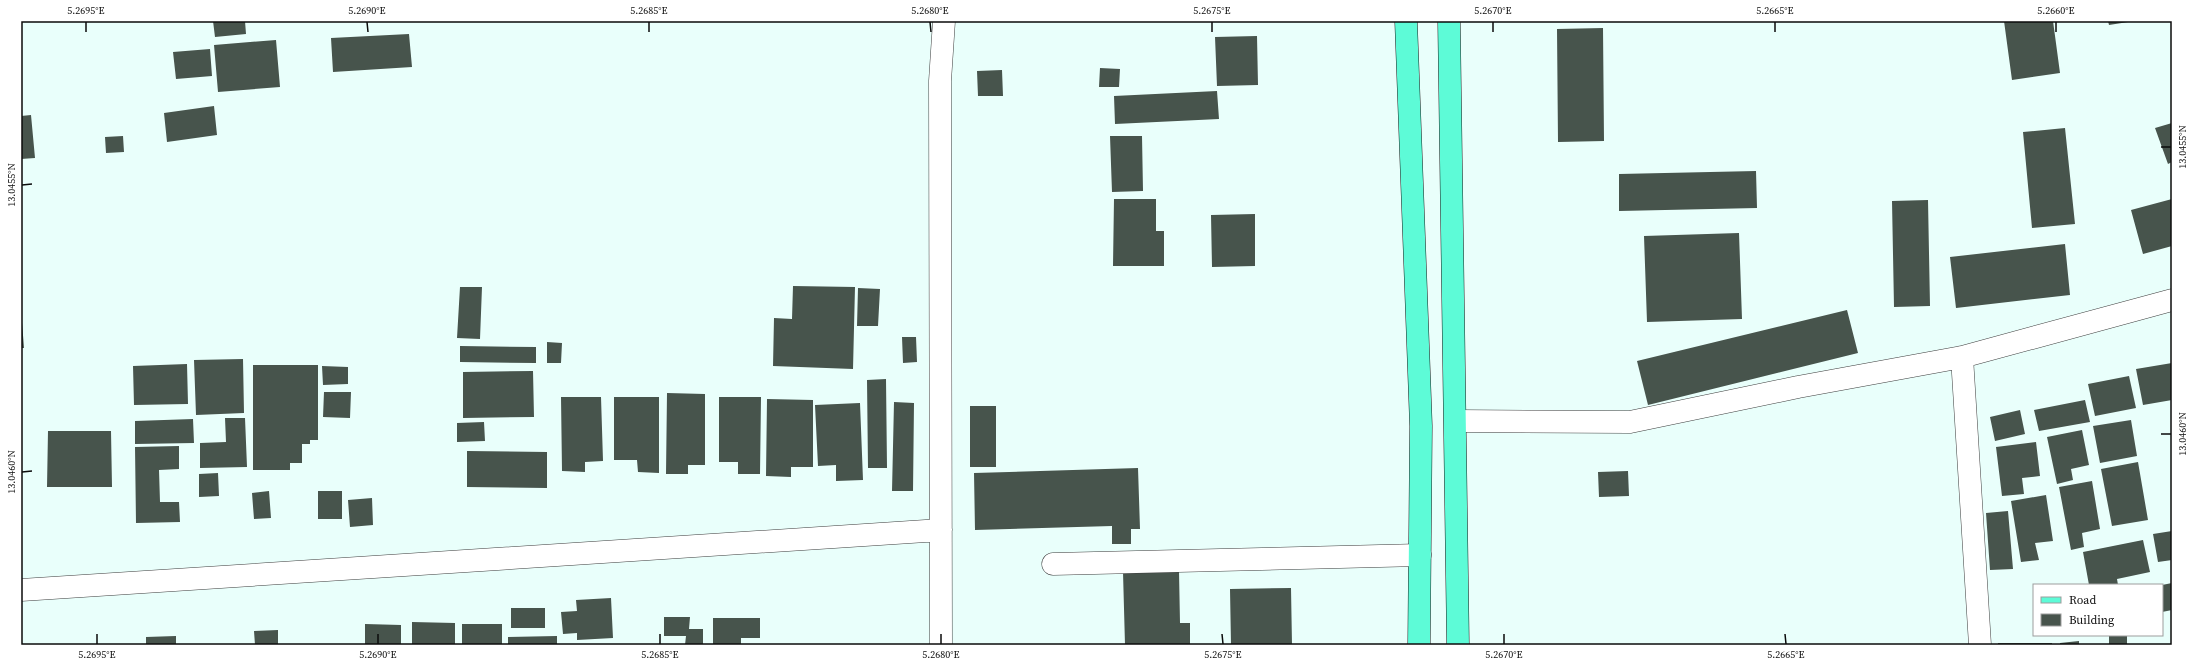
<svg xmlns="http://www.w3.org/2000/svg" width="2193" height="666" font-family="'Source Serif 4',serif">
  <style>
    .building { fill: #47544c }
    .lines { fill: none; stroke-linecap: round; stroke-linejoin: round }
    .minor-casing { stroke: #3e3e3e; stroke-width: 23 }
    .major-casing { stroke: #1c1c1c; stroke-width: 23 }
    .minor { stroke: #fff; stroke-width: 22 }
    .major { stroke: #5dfbd7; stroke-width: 22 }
    .ticks { fill: none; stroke: #0b0b0b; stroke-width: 1.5 }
    .neatline { fill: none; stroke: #0b0b0b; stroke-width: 1.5 }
    .ticks-label { font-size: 10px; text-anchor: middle; fill: #0b0b0b }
  </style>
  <rect width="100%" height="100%" fill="#e9fffb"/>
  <path class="building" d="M213,21H245L246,34L215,37Z
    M2004,21H2053L2060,73L2012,80Z
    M2108,21H2128V22L2109,25Z
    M1603,28L1604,141L1558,142L1557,29Z
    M409,34L412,67L333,72L331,38Z
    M1257,36L1258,85L1217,86L1215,37Z
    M276,40L280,87L218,92L214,45Z
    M210,49L212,76L176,79L173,52Z
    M1100,68L1120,69L1119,87H1099Z
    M1002,70L1003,96H978L977,71Z
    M1217,91L1219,119L1115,124L1114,96Z
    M214,106L217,135L167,142L164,113Z
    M31,115L35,158L21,159V116Z
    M2172,123V162L2168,164L2155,128Z
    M2065,128L2075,224L2032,228L2023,132Z
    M123,136L124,152L106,153L105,137Z
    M1110,136H1142L1143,191L1112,192Z
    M1756,171L1757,208L1619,211V174Z
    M1114,199H1156V231H1164V266H1113Z
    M2172,199V246L2143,254L2131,210Z
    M1928,200L1930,306L1894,307L1892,201Z
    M1255,214V266L1212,267L1211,215Z
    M1739,233L1742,319L1647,322L1644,236Z
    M2065,244L2070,295L1956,308L1950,257Z
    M793,286L855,287L853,369L773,366L774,318L792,319Z
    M460,287H482L480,339L457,338Z
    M858,288L880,289L878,326H857Z
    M21,310L24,348H21Z
    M1847,310L1858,353L1648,405L1637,361Z
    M902,337H916L917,362L903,363Z
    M547,342L562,343L561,363H547Z
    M460,346L536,347V363L460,362Z
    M243,359L244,413L196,415L194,360Z
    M2172,363V400L2143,405L2136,369Z
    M187,364L188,404L134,405L133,366Z
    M253,365H318V440H310V444H302V463H290V470H253Z
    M322,366L348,367V384L323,385Z
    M533,371L534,417L463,418V372Z
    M2129,376L2136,408L2095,416L2088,384Z
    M886,379L887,468H868L867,380Z
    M324,392H351L350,418L323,417Z
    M667,393L705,394V465H688V474H666Z
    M561,397H601L603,461L585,462V472L562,471Z
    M614,397H659V473L638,472L637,460H614Z
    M719,397H761L760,474H738V462H719Z
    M767,399L813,400V467H791V477L766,476Z
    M2085,400L2090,422L2039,431L2034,410Z
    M894,402L914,403L913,491H892Z
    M860,403L863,480L836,481V465L818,466L815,405Z
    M970,406H996V467H970Z
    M2020,410L2025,434L1995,441L1990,417Z
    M225,418H245L247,467L200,468V443L226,442Z
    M193,419L194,443L135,444V421Z
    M2131,420L2137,456L2100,463L2093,426Z
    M484,422L485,441L457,442V423Z
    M2082,430L2089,465L2071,469L2073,480L2057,484L2047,437Z
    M48,431H111L112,487H47Z
    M2036,442L2040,476L2022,478L2024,494L2002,496L1996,447Z
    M179,446V469L159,470L160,502H179L180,522L136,523L135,447Z
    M467,451L547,452V488L467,487Z
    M2138,462L2148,520L2112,526L2101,469Z
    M1138,468L1140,529H1131V544H1112V526L975,530L974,473Z
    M1628,471L1629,496L1599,497L1598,472Z
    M218,473L219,496L199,497V474Z
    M2092,481L2100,529L2082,533L2084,547L2071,550L2059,487Z
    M269,491L271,518L254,519L252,493Z
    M318,491H342V519H318Z
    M2046,495L2053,541L2035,543L2039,560L2021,562L2011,501Z
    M372,498L373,525L350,527L348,500Z
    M2008,511L2013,569L1990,570L1986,513Z
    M2172,531V560L2158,562L2153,534Z
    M2143,540L2150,572L2117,579L2118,585H2089L2083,552Z
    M1179,571L1180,623H1190V645H1125L1123,572Z
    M2172,583V610L2162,612V585Z
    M1291,588L1292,645H1231L1230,589Z
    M611,598L613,638L577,640V633L563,634L561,612L577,611L576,600Z
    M511,608H545V628H511Z
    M664,617H690L689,629H703V645H685L686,636H664Z
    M713,618H760V638H741V645H713Z
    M412,622L455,623V645H412Z
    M365,624L401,625V645H365Z
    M462,624H502V645H462Z
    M278,630V645H255L254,631Z
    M2109,635H2127V645H2109Z
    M176,636V645H146V637Z
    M557,636V645H508V637Z
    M2079,641V645H2060V643Z
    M1998,643H2052V645H1998Z"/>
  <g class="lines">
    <g class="minor-casing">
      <path id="minor" d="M1962,357L1980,645
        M1456,421L1630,422L1798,387L1962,357L2172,300
        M1053,564L1420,555
        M21,590L941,530
        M941,645L940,81L944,21"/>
    </g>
    <g class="major-casing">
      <path id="major" d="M1406,21L1421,426L1419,645
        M1449,21L1458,645"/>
    </g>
    <use href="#minor" class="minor"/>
    <use href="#major" class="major"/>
  </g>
  <path class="ticks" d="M86,22V32M367,22L368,32M649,22V32M930,22L931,32M1212,22V32M1493,22V32M1775,22V32M2056,22V32M2161,147H2171M22,185L32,184M2161,434H2171M22,472L32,471M97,634V644M378,634V644M660,634V644M941,634V644M1222,634L1223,644M1504,634V644M1785,634L1786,644"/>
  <rect width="2193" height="666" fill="none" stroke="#ffffff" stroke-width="44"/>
  <rect x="2033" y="584" width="130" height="52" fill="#ffffff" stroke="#9d9d9d"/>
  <rect x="2041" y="597" width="20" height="6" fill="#5dfbd7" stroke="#9d9d9d"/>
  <text x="2069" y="604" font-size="12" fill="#0b0b0b">Road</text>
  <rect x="2041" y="614" width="20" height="12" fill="#47544c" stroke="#9d9d9d"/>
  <text x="2069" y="624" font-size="12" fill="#0b0b0b">Building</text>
  <rect x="22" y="22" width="2149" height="622" class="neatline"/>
  <g class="ticks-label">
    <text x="86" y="14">5.2695°E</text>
    <text x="367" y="14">5.2690°E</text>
    <text x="649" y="14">5.2685°E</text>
    <text x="930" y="14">5.2680°E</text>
    <text x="1212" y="14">5.2675°E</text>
    <text x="1493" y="14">5.2670°E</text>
    <text x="1775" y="14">5.2665°E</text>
    <text x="2056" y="14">5.2660°E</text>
    <text transform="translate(2182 147) rotate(-90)" y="4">13.0455°N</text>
    <text transform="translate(11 185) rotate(-90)" y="4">13.0455°N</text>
    <text transform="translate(2182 434) rotate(-90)" y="4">13.0460°N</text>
    <text transform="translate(11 472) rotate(-90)" y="4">13.0460°N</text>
    <text x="97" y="658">5.2695°E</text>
    <text x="378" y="658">5.2690°E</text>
    <text x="660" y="658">5.2685°E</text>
    <text x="941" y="658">5.2680°E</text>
    <text x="1223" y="658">5.2675°E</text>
    <text x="1504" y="658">5.2670°E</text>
    <text x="1786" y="658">5.2665°E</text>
  </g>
</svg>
